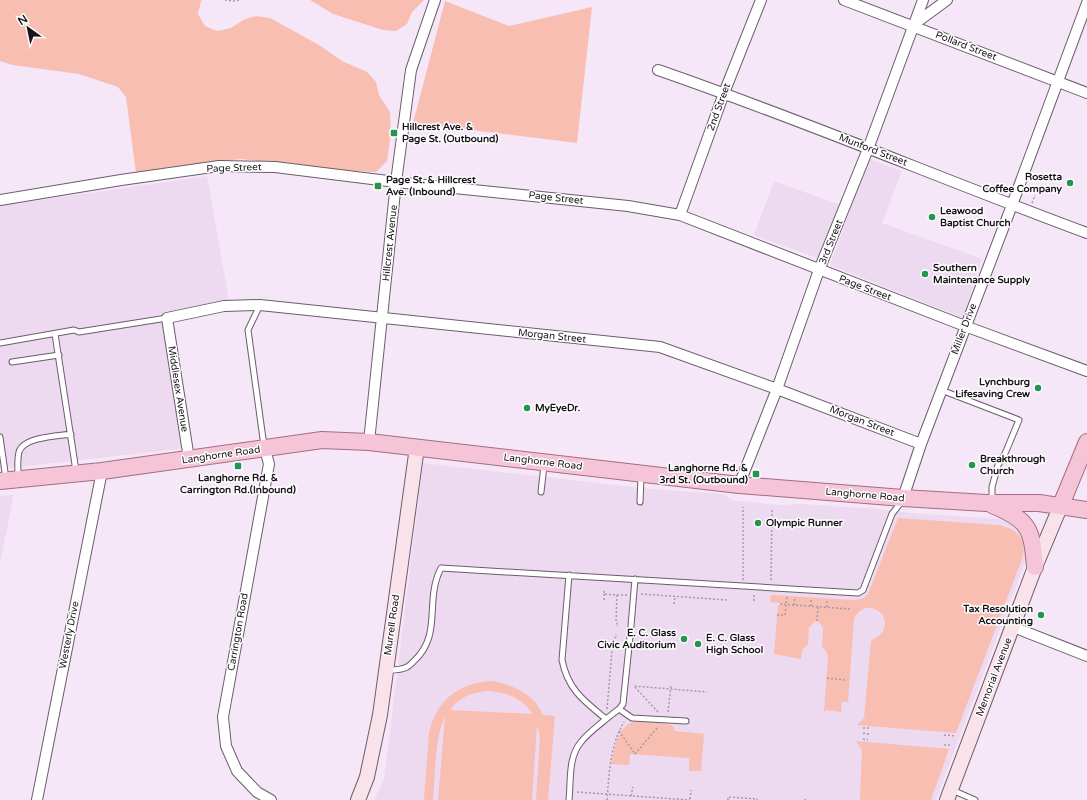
<svg xmlns="http://www.w3.org/2000/svg" width="1087" height="800" font-family="'Varela Round',sans-serif">
  <style>
    .built { fill: #edd9f0 }
    .green { fill: #f8beb2; fill-rule: evenodd }
    .lines { fill: none; stroke-linecap: round; stroke-linejoin: round }
    .lane-casing { stroke: #6a5d6b; stroke-width: 7 }
    .street-casing { stroke: #6a5d6b; stroke-width: 12 }
    .secondary-casing { stroke: #6a5d6b; stroke-width: 16 }
    .primary-casing { stroke: #a36d82; stroke-width: 18 }
    .path { stroke: #a59aa7; stroke-width: 1.5; stroke-dasharray: 2 2; stroke-linecap: butt }
    .lane { stroke: #fff; stroke-width: 5 }
    .street { stroke: #fff; stroke-width: 10 }
    .secondary { stroke: #fae2ea; stroke-width: 14 }
    .primary { stroke: #f5c4d6; stroke-width: 16 }
    .poi-dot { fill: #24944e; stroke: #fff; stroke-width: 1.5 }
    .labels { text-anchor: middle; dominant-baseline: central; stroke-width: 3; stroke-linejoin: round; paint-order: stroke }
    .street-label { font-size: 10px; fill: #19141a; stroke: #fff }
    .poi-label { font-size: 10px; font-weight: bold; fill: #19141a; stroke: #fff; text-anchor: start }
  </style>
  <rect width="100%" height="100%" fill="#f6e7f8"/>
  <path class="built" d="M869,159L902,171L882,223L982,259L963,318L830,265Z
    M207,176L229,300L169,313L163,325L182,444L179,449L0,469V206Z
    M774,181L840,205L820,259L754,235Z
    M423,463L651,489L724,494L732,500L778,505L801,504L878,509L911,513L999,519L1011,522L1024,534L1028,554L936,800H374L384,779Z
    M13,495V498L0,564V496Z"/>
  <path class="green" d="M0,0H202L201,1L198,14L205,26L217,31L231,28L243,20L256,16L270,18L319,45L342,61L367,72L376,82L379,95L390,112L391,133L387,161L376,172L351,171L241,159L172,167L136,173L126,97L118,87L79,74L12,65L0,61Z
    M310,0H424L412,12L407,24L396,31L383,30L333,14Z
    M445,1L509,26L592,7L577,143L413,123Z
    M898,518L998,525C1017,529 1028,538 1022,559L956,733L857,725L864,718L871,641C874,638 879,637 881,634C896,616 866,594 854,619L848,702H842L841,712L826,710L824,712L828,657L826,651L822,647L823,628L822,627L820,623L816,621L813,623L811,626L809,627L808,645L802,650L801,659L774,654L778,605H780V603L770,602L771,595L854,600L862,599L868,594Z
    M491,681C512,684 534,694 543,715L555,716L548,800H536L540,737L537,725L532,800H438L445,717C435,733 435,779 433,800H424L429,733C436,701 458,683 491,681ZM488,691C505,692 523,698 532,714L450,710C459,697 473,692 488,691Z
    M638,721L669,724L673,726L675,731L704,734L701,771H689V758L630,754L629,765L611,764C616,746 616,724 638,721Z
    M856,741L949,749L931,800H860L862,750Z"/>
  <g class="lines">
    <g class="lane-casing">
      <path id="lane" d="M260,305L248,330L264,446
        M55,334L76,471
        M0,343L74,330L79,332L167,318
        M12,362L59,355
        M941,390L1019,420L1004,456L998,465L992,487V501
        M0,437L6,479
        M18,477C18,469 17,460 19,452C23,437 57,436 71,434
        M541,492L544,465
        M640,502L641,476
        M569,575L562,660C568,690 584,701 606,719L619,709L623,704L630,637
        M631,626L635,579
        M388,670C394,670 402,670 407,667C409,666 412,663 414,661C443,634 424,601 441,568L858,593L863,590L892,514L902,501
        M619,709L632,718L686,721
        M952,790L975,800
        M569,800C571,781 568,757 581,742C588,733 598,726 606,719"/>
    </g>
    <g class="street-casing">
      <path id="street" d="M844,0L1087,93
        M913,25L947,0
        M658,70C803,120 944,180 1087,233
        M0,200L121,180L219,166L275,167L396,182L628,206L680,215L965,326L1087,371
        M680,215L724,93L761,0
        M369,442L396,182L411,70L435,0
        M265,449L269,464L223,717L226,746L237,771L257,792L271,800
        M189,459L167,318L224,306L260,305L660,347L777,389L921,444
        M739,485L777,389L819,270L868,149L923,0
        M903,498L921,444L1012,205L1087,3
        M1013,627L1087,656
        M37,800L102,471"/>
    </g>
    <g class="secondary-casing">
      <path id="secondary" d="M358,800L367,777L380,715L417,447
        M947,800L1035,567L1061,505"/>
    </g>
    <g class="primary-casing">
      <path id="primary" d="M0,481L102,471L322,440L369,442L739,485L903,498L986,503H1039L1087,510
        M992,505C1029,520 1032,528 1035,567
        M1061,505L1087,442"/>
    </g>
    <path class="path" d="M225,0L233,1L240,0
      M1032,203L1035,195
      M743,580V507
      M771,580L772,510
      M604,591V594L617,595L616,621L617,623L618,627
      M641,594L727,600
      M617,595H627
      M604,600V594
      M754,601V595
      M674,604L675,596
      M780,604L850,609
      M794,605L795,597
      M811,606V598
      M827,607V599
      M777,615H785L787,596
      M817,621L818,607
      M827,678L845,680
      M607,709L613,639L616,637V634
      M658,712L634,686L707,692
      M668,712L671,685
      M863,728H869
      M619,731L635,754L658,727
      M863,733L869,734
      M944,735L956,736
      M863,739L868,740
      M944,745H952
      M577,792L690,800
      M631,796L633,787
      M690,799L691,790
      M607,800C609,774 610,745 624,722
      M728,800V797L757,799V800
      M805,800V799"/>
    <use href="#lane" class="lane"/>
    <use href="#street" class="street"/>
    <use href="#secondary" class="secondary"/>
    <use href="#primary" class="primary"/>
  </g>
  <g class="poi-dot">
    <rect x="390" y="129" width="8" height="8" rx="2"/>
    <circle cx="1070" cy="183" r="4"/>
    <rect x="374" y="182" width="8" height="8" rx="2"/>
    <circle cx="932" cy="217" r="4"/>
    <circle cx="925" cy="274" r="4"/>
    <circle cx="1038" cy="388" r="4"/>
    <circle cx="527" cy="408" r="4"/>
    <circle cx="972" cy="465" r="4"/>
    <rect x="234" y="462" width="8" height="8" rx="2"/>
    <rect x="752" y="470" width="8" height="8" rx="2"/>
    <circle cx="758" cy="523" r="4"/>
    <circle cx="1041" cy="615" r="4"/>
    <circle cx="684" cy="639" r="4"/>
    <circle cx="698" cy="644" r="4"/>
  </g>
  <g class="labels">
    <g class="street-label">
      <text transform="translate(966 46) rotate(21)">Pollard Street</text>
      <text transform="translate(719 107) rotate(-70)">2nd Street</text>
      <text transform="translate(873 150) rotate(21)">Munford Street</text>
      <text transform="translate(234 168) rotate(-2)">Page Street</text>
      <text transform="translate(556 198) rotate(6)">Page Street</text>
      <text transform="translate(831 242) rotate(-68)">3rd Street</text>
      <text transform="translate(390 243) rotate(-84)">Hillcrest Avenue</text>
      <text transform="translate(865 288) rotate(21)">Page Street</text>
      <text transform="translate(964 329) rotate(-69)">Miller Drive</text>
      <text transform="translate(552 336) rotate(6)">Morgan Street</text>
      <text transform="translate(178 389) rotate(81)">Middlesex Avenue</text>
      <text transform="translate(862 421) rotate(21)">Morgan Street</text>
      <text transform="translate(221 455) rotate(-8)">Langhorne Road</text>
      <text transform="translate(543 462) rotate(7)">Langhorne Road</text>
      <text transform="translate(865 495) rotate(5)">Langhorne Road</text>
      <text transform="translate(392 625) rotate(-82)">Murrell Road</text>
      <text transform="translate(238 632) rotate(-80)">Carrington Road</text>
      <text transform="translate(69 635) rotate(-79)">Westerly Drive</text>
      <text transform="translate(994 677) rotate(-69)">Memorial Avenue</text>
    </g>
    <g class="poi-label">
      <text x="402" y="127">Hillcrest Ave. &amp;<tspan x="402" dy="12">Page St. (Outbound)</tspan></text>
      <text x="1062" y="177" text-anchor="end">Rosetta<tspan x="1062" dy="12">Coffee Company</tspan></text>
      <text x="386" y="180">Page St. &amp; Hillcrest<tspan x="386" dy="12">Ave. (Inbound)</tspan></text>
      <text x="940" y="211">Leawood<tspan x="940" dy="12">Baptist Church</tspan></text>
      <text x="933" y="268">Southern<tspan x="933" dy="12">Maintenance Supply</tspan></text>
      <text x="1030" y="382" text-anchor="end">Lynchburg<tspan x="1030" dy="12">Lifesaving Crew</tspan></text>
      <text x="535" y="408">MyEyeDr.</text>
      <text x="980" y="459">Breakthrough<tspan x="980" dy="12">Church</tspan></text>
      <text x="748" y="468" text-anchor="end">Langhorne Rd. &amp;<tspan x="748" dy="12">3rd St. (Outbound)</tspan></text>
      <text x="238" y="478" text-anchor="middle">Langhorne Rd. &amp;<tspan x="238" dy="12">Carrington Rd.(Inbound)</tspan></text>
      <text x="766" y="523">Olympic Runner</text>
      <text x="1033" y="609" text-anchor="end">Tax Resolution<tspan x="1033" dy="12">Accounting</tspan></text>
      <text x="676" y="633" text-anchor="end">E. C. Glass<tspan x="676" dy="12">Civic Auditorium</tspan></text>
      <text x="706" y="638">E. C. Glass<tspan x="706" dy="12">High School</tspan></text>
    </g>
  </g>
  <g transform="translate(28 28) rotate(327)" stroke="#ffffff" stroke-width="3" paint-order="stroke">
  <path d="M0-3L7 15L0 10L-7 15Z" fill="#19141a"/>
  <text y="-6" font-size="11" font-weight="bold" text-anchor="middle" fill="#19141a">N</text>
  </g>
</svg>
